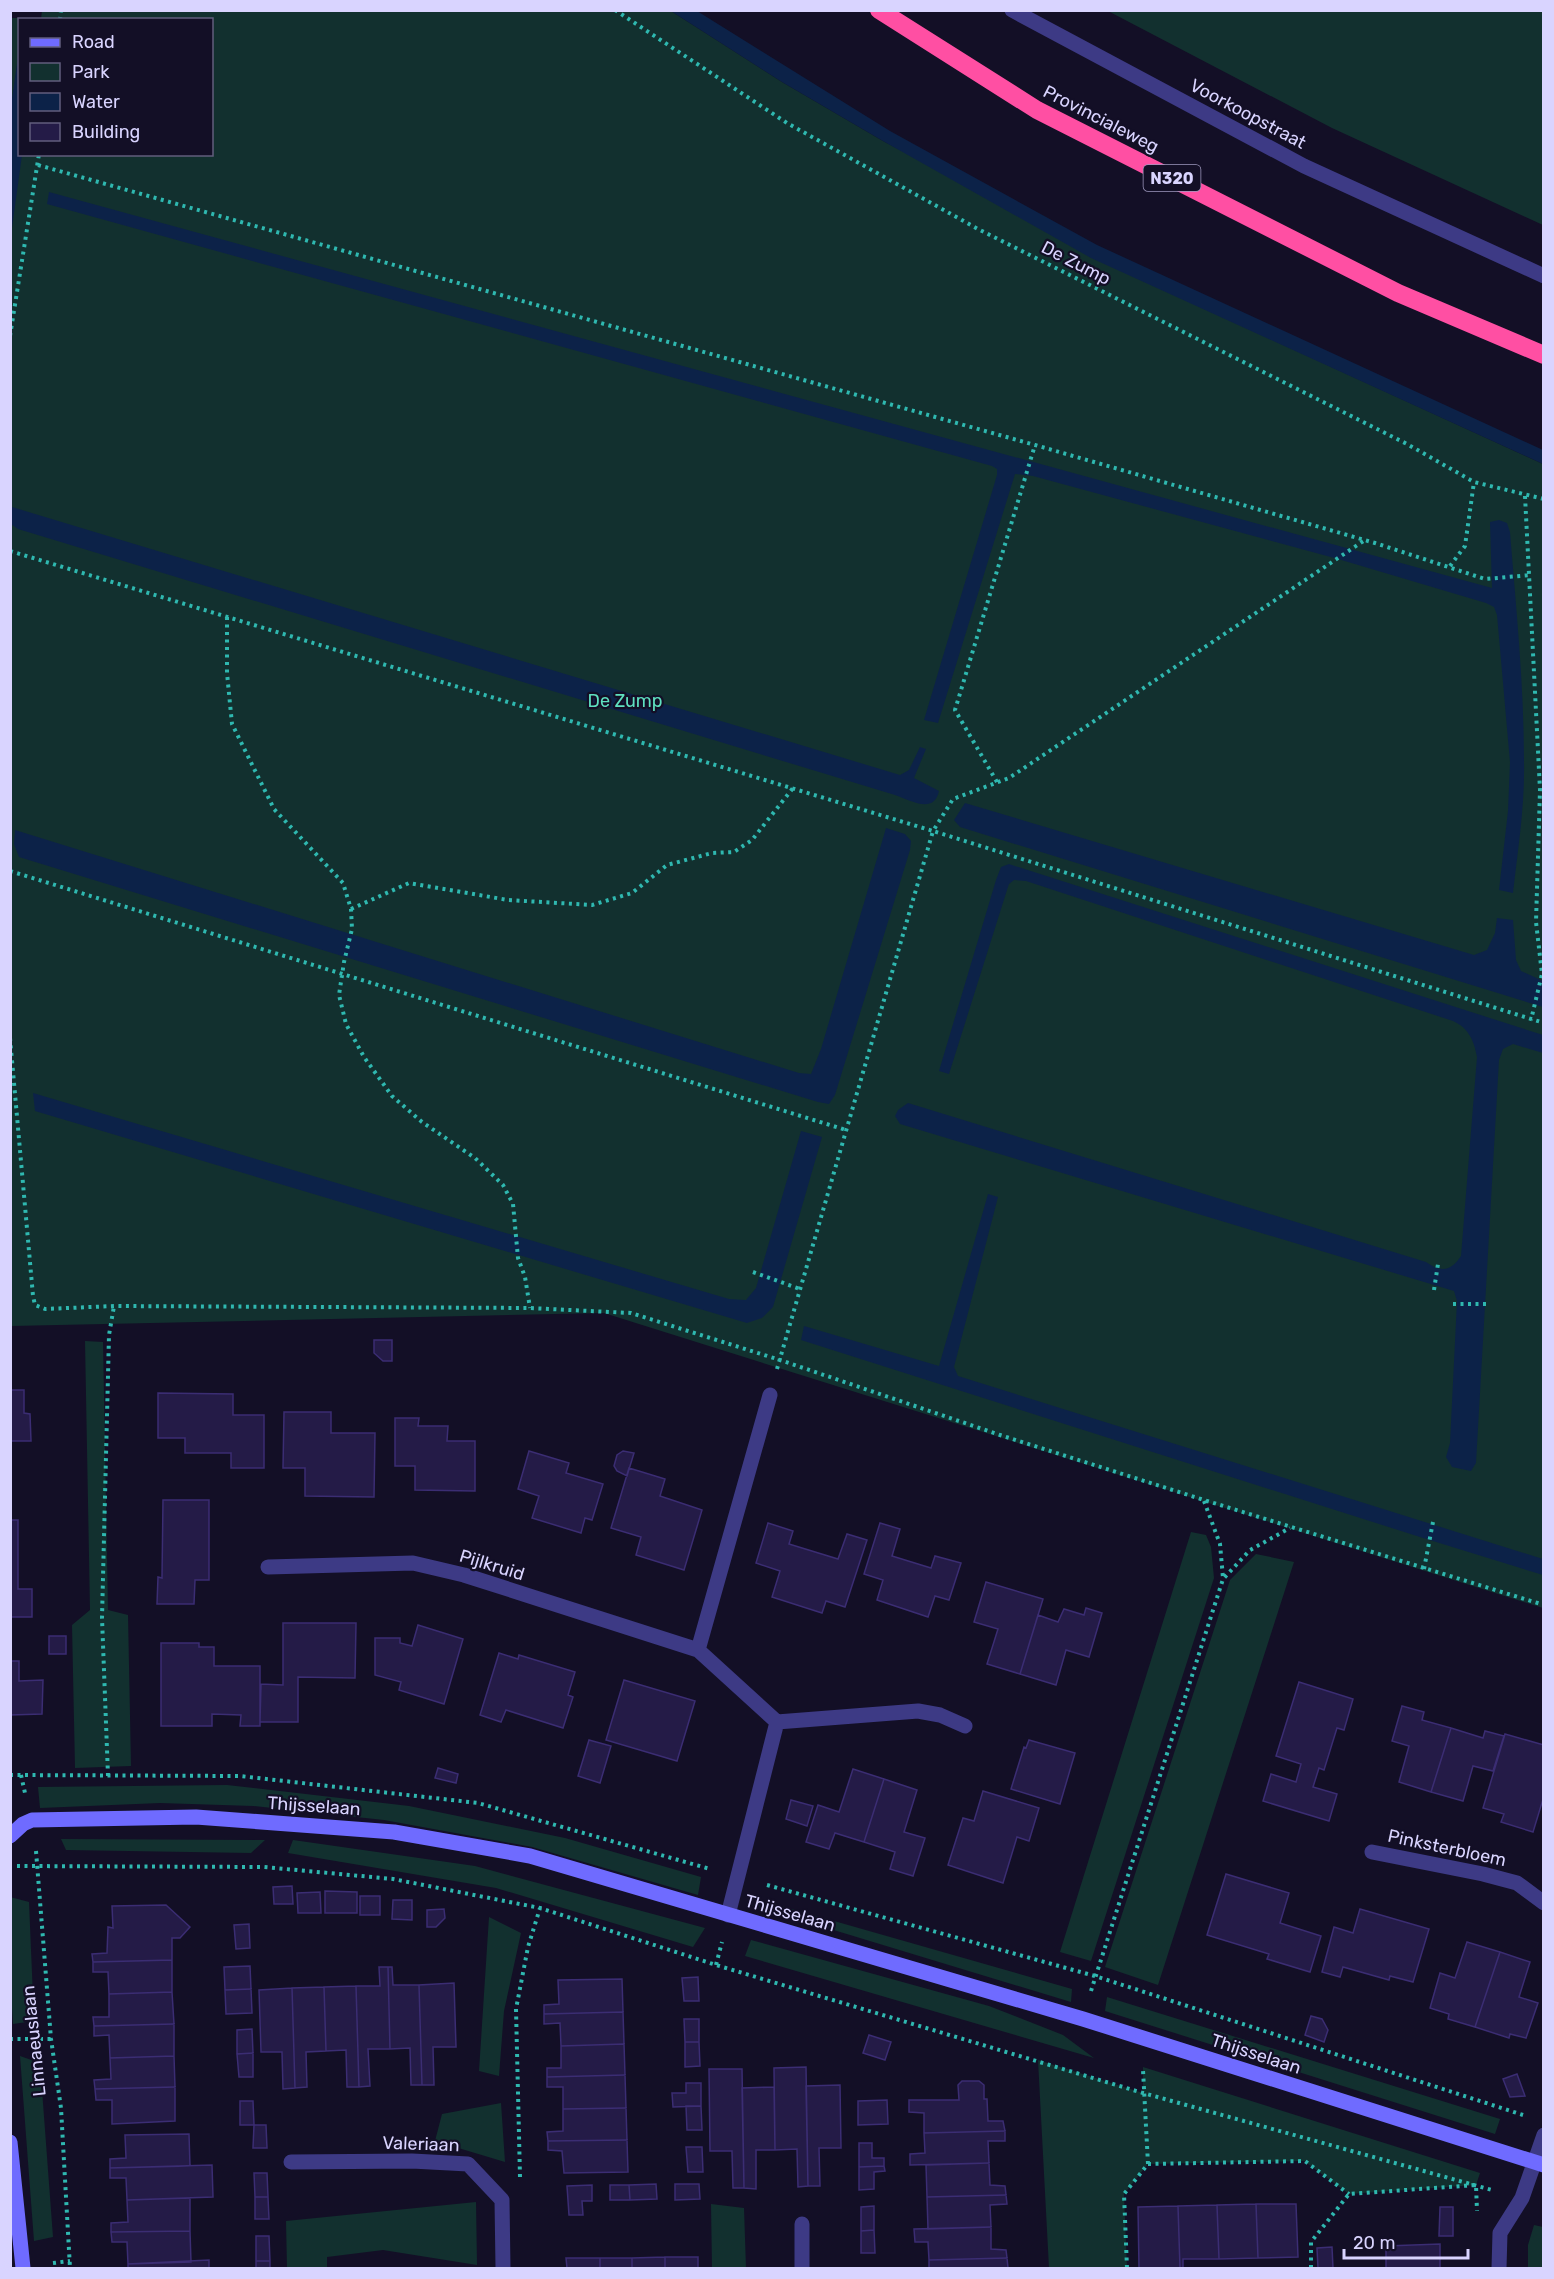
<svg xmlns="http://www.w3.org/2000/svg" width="1554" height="2279" font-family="Rubik,sans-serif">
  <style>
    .green { fill: #12302f }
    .water { fill: #0c2248 }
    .building { fill: #241b47; stroke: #3b2d73; stroke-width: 1.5 }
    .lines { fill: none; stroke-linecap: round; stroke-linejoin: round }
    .path { stroke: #2fb8b0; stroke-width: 4; stroke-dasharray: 3 4.5; stroke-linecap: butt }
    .street { stroke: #3d3a85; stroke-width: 15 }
    .secondary { stroke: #6f6bff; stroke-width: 15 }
    .highway { stroke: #ff4fa3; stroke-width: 18 }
    .labels { text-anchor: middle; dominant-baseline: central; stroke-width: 4.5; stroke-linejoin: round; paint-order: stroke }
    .shield { fill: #130f26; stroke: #9e99be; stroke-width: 1.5 }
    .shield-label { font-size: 16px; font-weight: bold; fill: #d9d4ff }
    .street-label { font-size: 18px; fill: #d9d4ff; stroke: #130f26 }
    .park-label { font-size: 18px; fill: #5fe0c0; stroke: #130f26 }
  </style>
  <rect width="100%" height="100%" fill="#130f26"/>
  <path class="green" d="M42,11H671L782,82L883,141L1181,298L1543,464V1608L604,1313L11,1326L10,231L21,155L212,154V20L41,19Z
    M1108,11H1543V225L1332,128Z
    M11,18H24L20,20L19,50L11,113Z
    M85,1341L103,1342L108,1610L128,1615L131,1766L75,1768L72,1625L90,1610Z
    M1191,1532L1206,1535L1211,1547L1214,1578L1091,1961L1060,1952Z
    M1256,1554L1294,1562L1158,1985L1105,1967L1230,1580Z
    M227,1785L409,1806L565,1838L701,1877L698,1895L532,1847L384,1820L253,1806L160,1803L40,1808L38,1787Z
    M61,1839L265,1840L251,1853L66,1850Z
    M293,1840L475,1866L705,1928L693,1947L496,1888L288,1853Z
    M10,1897L29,1902L34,2021L13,2024L10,1977Z
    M771,1903L1072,1989L1071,2002L751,1905Z
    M489,1917L521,1933L504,2011L499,2076L479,2071Z
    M751,1940L989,2006L1063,2035L1094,2058L745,1956Z
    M1107,1997L1500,2119L1495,2134L1105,2011Z
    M20,2056L40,2063L53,2237L34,2241Z
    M1038,2060L1143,2093V2067L1480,2173L1476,2185L1349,2194L1304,2161L1148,2164L1124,2194L1127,2268H1049Z
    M501,2103L505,2162L435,2141L442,2114Z
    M476,2202L477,2265L383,2250L327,2257V2268H287L286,2221Z
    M711,2204L744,2208L746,2268H712Z
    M1534,2225L1543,2227V2268H1528V2245Z"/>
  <path class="water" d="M671,11H697L890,131L1097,245L1543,450V464L1091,258L883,141L782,82Z
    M19,50L20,154L22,155L11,235L10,113Z
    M49,192L1492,588L1490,522L1499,520L1507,523L1510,532C1516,608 1524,684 1524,761C1525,805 1518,849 1513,893L1499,890L1508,811L1510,762L1497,615L1494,607L1486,603L1338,559L1033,476L1015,474L938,723L924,720L997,475V469L992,466L47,204Z
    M12,507L900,775L909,770L920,747L926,749L914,778L939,791C934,815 910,800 895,795L18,529L11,524Z
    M965,803L1474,955L1487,950L1495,933L1497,918L1513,920L1516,960L1521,971L1543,981V1007L960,827L954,820Z
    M886,828L905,834L911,841L910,850L835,1095L829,1104L818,1102L19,857L14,844L15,830L799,1073L811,1074L821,1049Z
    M1009,864L1543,1035V1053L1513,1044L1503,1049L1499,1060L1476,1463L1471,1471L1452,1467L1446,1457L1450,1443L1457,1301L1454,1291L900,1124L895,1116L898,1110L908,1103L1426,1262C1441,1273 1451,1271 1461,1256L1477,1057C1474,1041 1469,1028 1453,1021L1026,881L1014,880L1009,884L1007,890L949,1074L939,1071L996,880L1001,867Z
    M33,1093L729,1299L746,1300L756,1288L801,1131L822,1137L773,1307L762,1318L747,1323L35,1111Z
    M988,1194L998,1197L954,1367L958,1376L1543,1559V1575L1420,1537L801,1340L804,1326L939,1366Z"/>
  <path class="building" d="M374,1340H392V1361H383L374,1353Z
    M10,1390H24V1413L30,1414L31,1441H10Z
    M158,1393L233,1394V1415H264V1468H231V1453H185V1438H158Z
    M284,1412H331V1433H375L374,1497L305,1496V1468H283Z
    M395,1418H419L418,1426H448L447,1441H475V1491L415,1490V1466H395Z
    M529,1451L569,1463L566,1473L603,1484L592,1520L585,1518L581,1533L532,1518L539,1496L518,1489Z
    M623,1451L634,1453L627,1476L617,1471L614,1466L617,1455Z
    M629,1468L665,1479L660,1496L702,1510L684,1570L636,1555L641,1537L611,1528Z
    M163,1500H209V1580H195L194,1604H157L158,1577L162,1578Z
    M10,1520H18V1589H32V1617H10Z
    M768,1523L793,1531L789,1544L838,1559L847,1534L867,1540L845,1607L826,1601L822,1613L772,1597L780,1571L756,1563Z
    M880,1523L900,1529L892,1556L931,1568L935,1556L961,1563L949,1600L935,1596L928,1617L877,1600L883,1580L864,1574Z
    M986,1582L1043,1599L1020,1674L987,1664L998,1629L974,1622Z
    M1086,1608L1102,1613L1089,1657L1066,1650L1056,1685L1020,1674L1038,1615L1058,1622L1064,1609L1084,1615Z
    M283,1623H356L355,1678L298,1677V1722H260L261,1684L283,1685Z
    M418,1625L463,1639L444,1704L399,1690L401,1682L375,1675V1638H400V1643L412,1646Z
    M49,1636H66V1654H49Z
    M161,1643H199V1647H214V1666H260V1726H240L241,1715L212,1714V1726H161Z
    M499,1653L518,1659L519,1655L575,1672L568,1695L573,1697L563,1728L506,1710L501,1722L480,1715Z
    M10,1661H19V1681L43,1680L42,1714L10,1715Z
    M624,1680L695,1701L677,1761L606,1740Z
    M1299,1682L1353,1699L1344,1730L1337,1728L1324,1770L1319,1768L1313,1787L1337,1794L1329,1821L1263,1801L1271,1774L1296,1782L1301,1764L1276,1756Z
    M1402,1706L1424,1712L1422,1720L1451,1728L1431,1792L1399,1782L1409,1746L1392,1741Z
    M1451,1728L1483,1738L1485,1731L1504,1736L1493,1771L1473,1766L1463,1801L1431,1792Z
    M1505,1734L1544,1745V1796L1533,1832L1501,1822L1504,1814L1483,1808Z
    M589,1740L611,1746L600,1783L578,1776Z
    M1029,1740L1075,1753L1060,1804L1011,1789L1024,1747L1026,1748Z
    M438,1768L458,1774L456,1783L435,1778Z
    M853,1769L884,1779L864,1842L835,1833L829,1849L806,1842L818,1805L839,1812Z
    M884,1779L917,1790L904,1832L925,1838L913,1876L890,1869L895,1852L864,1842Z
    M983,1791L1039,1808L1029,1841L1017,1837L1003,1883L948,1865L963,1818L974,1821Z
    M791,1800L813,1806L807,1826L786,1819Z
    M1226,1874L1289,1893L1280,1923L1321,1936L1310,1972L1267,1959L1269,1954L1207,1935Z
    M292,1886L293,1904H274L273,1887Z
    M325,1891L357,1892V1913H325Z
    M320,1892L321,1913H298L297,1893Z
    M360,1896H380V1915H360Z
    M393,1900H412V1920L392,1919Z
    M166,1905L190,1927L180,1938H172V1960L93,1962L92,1954L107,1953L108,1927L113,1928L112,1906Z
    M444,1909L445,1918L436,1927H427V1910Z
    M1360,1909L1429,1929L1413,1982L1390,1976L1389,1980L1343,1967L1340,1977L1322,1972L1334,1927L1353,1933Z
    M249,1924L250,1948L236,1949L234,1925Z
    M1467,1942L1500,1952L1475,2027L1448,2019L1449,2014L1430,2008L1440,1973L1455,1978Z
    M1500,1952L1530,1962L1519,1997L1538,2003L1526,2038L1510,2034L1509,2038L1475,2027Z
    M172,1960V1992L109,1994L108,1972H93V1962Z
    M250,1966L251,1989L225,1990L224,1967Z
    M379,1967H388L390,2049H368L370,2086L359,2087L356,1986H380Z
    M388,1967H392L393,1985H419L422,2085H411L410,2048L390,2049Z
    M698,1977L699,2001H684L682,1978Z
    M622,1979L623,2012L544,2014V2005L559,2004L558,1980Z
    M454,1983L456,2047H433L434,2085H422L419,1985Z
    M356,1986L359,2087H347L346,2050L326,2051L324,1987Z
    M324,1987L326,2051L306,2052L307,2087L295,2088L292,1988Z
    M292,1988L295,2088L283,2089L282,2052H261L259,1990Z
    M251,1989L252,2013L226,2014L225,1990Z
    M172,1992L174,2024L94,2026L93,2017H109V1994Z
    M623,2012L624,2044L561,2046L560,2023L544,2024V2014Z
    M1311,2016L1322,2019L1328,2030L1324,2042L1305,2035Z
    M684,2019H699V2042H685Z
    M174,2024V2056L110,2058L109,2035L94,2036V2026Z
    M252,2029L253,2053L237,2054V2030Z
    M869,2035L891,2042L885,2060L863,2053Z
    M685,2042H699L700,2066L685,2067Z
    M624,2044L625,2075L547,2077V2068H561V2046Z
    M253,2053V2077H239L237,2054Z
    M174,2056L175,2087L95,2089L94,2080L111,2079L110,2058Z
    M806,2067L808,2186L798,2187L797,2149L775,2150L774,2068Z
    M709,2069H742L744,2188H733L732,2151H710Z
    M1517,2074L1525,2096L1510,2097L1503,2079Z
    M625,2075L626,2108L563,2109V2087H547V2077Z
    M962,2081H979L984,2085V2099H987L988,2121H1003L1005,2131L924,2133V2113L909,2112V2100H959L958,2085Z
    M686,2083H701V2106L673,2107L672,2093H686Z
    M840,2085L841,2148H819L820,2186H808L806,2086Z
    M175,2087V2121L112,2124V2100H96L95,2089Z
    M774,2087L775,2150H756V2189L744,2188L742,2088Z
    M887,2100L888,2124L858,2125V2101Z
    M240,2101H253L254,2125H240Z
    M686,2106H701L702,2130H687Z
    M626,2108L627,2140L548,2141L547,2132L563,2131V2109Z
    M254,2125H266L267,2148H253Z
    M1005,2131V2141H988L989,2163L910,2165V2154L925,2153L924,2133Z
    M189,2134L190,2166L110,2168V2159L126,2158L125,2135Z
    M627,2140L628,2172L564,2173L562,2151L548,2150V2141Z
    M859,2143H872V2158H884V2166L859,2167Z
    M686,2147H702L703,2172H688Z
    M989,2163L990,2185L1005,2186L1006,2195L927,2197L926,2165Z
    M212,2165L213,2197L127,2200L126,2178H110V2168Z
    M884,2166L885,2171L874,2172V2189L859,2190V2167Z
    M254,2173H267L268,2197H255Z
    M656,2184L657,2199L630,2200L629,2185Z
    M675,2184H699L700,2199L675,2200Z
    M592,2185V2201H582L583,2215H569L567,2186Z
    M610,2185H629L630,2200H610Z
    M1006,2195L1007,2204L990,2205L991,2227L928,2229L927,2197Z
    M255,2197H268L269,2219H255Z
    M190,2198V2231L111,2232V2223L128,2222L127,2200Z
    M1256,2204L1258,2258L1219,2259L1217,2205Z
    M1256,2204H1296L1298,2257L1258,2258Z
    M1217,2205L1219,2259H1183V2268H1180L1178,2206Z
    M874,2206V2230L861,2231V2207Z
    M1178,2206L1180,2268H1139L1138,2207Z
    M1440,2207H1453V2236H1439Z
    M991,2227V2249L1006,2250L1007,2258L929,2260L928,2242H915L914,2229Z
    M874,2230L875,2253H861V2231Z
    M190,2231L191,2262L128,2264L127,2242H112L111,2232Z
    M256,2236H269L270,2261H256Z
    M1440,2244V2268H1386V2246Z
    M1332,2247L1333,2268H1318L1317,2248Z
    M665,2257H698V2268H665Z
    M665,2257V2268H632V2258Z
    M566,2258H600V2268H567Z
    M600,2258H632V2268H600Z
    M1007,2258L1008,2268H929V2260Z
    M209,2260V2268H128V2264Z
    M256,2261H270V2268H256Z"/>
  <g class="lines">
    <path class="path" d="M615,10L787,123L978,229L1407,444L1474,482L1544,499
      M60,20L61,10
      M38,165L1035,445L1375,543L1485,579L1531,575
      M10,336L39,154
      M1525,496L1540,790L1536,922L1542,974L1531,1020
      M10,551L933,831L953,799L1009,778L1365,540
      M1450,566L1465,546L1474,482
      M227,617V673L232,724L274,809L343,883L351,909L352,929L344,962L339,995L346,1024L364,1057L392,1096L422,1122L475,1158L503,1185L513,1204L518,1258L525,1277L530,1308
      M997,782L955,710L1035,445
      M10,871L846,1130
      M351,909L409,883L508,900L592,905L632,893L667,865L712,853L734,852L752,840L793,788
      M10,1038L33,1296L35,1305L45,1309L114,1306L530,1308L631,1313L780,1360L1000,1435L1204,1500L1544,1605
      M753,1272L800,1289
      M1434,1290L1438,1264
      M1453,1304H1489
      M777,1369L933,831L1544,1023
      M1204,1501L1220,1544L1223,1578
      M1424,1569L1433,1522
      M10,1775L240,1776L478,1803L710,1869
      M21,1775L25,1793
      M108,1776L102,1618L109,1335L114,1306
      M36,1851L51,2039L61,2108L70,2268
      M17,1866L264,1867L393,1879L540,1908L716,1965L1143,2093L1492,2190
      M767,1885L1095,1976L1523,2115
      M716,1965L722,1942
      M1091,1991L1223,1579L1250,1550L1290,1528
      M10,2039H51
      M1148,2164L1305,2161L1349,2194
      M520,2177L516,2009L528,1947L540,1908
      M53,2263L70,2261
      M1127,2268L1124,2194L1148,2164L1143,2070
      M1311,2268V2242L1349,2194L1476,2185L1477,2211"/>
    <path class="street" d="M1012,10L1304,166L1544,276
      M268,1567L413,1563L464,1575L698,1650L777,1722L728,1915
      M698,1650L770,1395
      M777,1722L918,1711L940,1715L965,1726
      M1372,1852L1483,1874L1517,1883L1544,1903
      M291,2162L412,2161L468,2164L502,2200L503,2268
      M802,2268V2224
      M1499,2268L1500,2233L1522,2198L1544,2135"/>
    <path class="secondary" d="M10,1836L23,1824L32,1820L196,1817L394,1832L530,1856L1083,2019L1544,2165
      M10,2142L23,2268"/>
    <path class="highway" d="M879,10L1037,110L1398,293L1544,355"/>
  </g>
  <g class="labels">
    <rect class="shield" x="1143.5" y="165" width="57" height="26" rx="4.5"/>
    <g class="shield-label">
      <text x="1172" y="178">N320</text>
    </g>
    <g class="street-label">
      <text transform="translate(1248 114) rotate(28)">Voorkoopstraat</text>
      <text transform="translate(1101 119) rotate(27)">Provincialeweg</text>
      <text transform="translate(1076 263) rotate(27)">De Zump</text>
      <text transform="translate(492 1565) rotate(17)">Pijlkruid</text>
      <text transform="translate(314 1806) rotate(4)">Thijsselaan</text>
      <text transform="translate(1447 1848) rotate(12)">Pinksterbloem</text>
      <text transform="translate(790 1913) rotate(16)">Thijsselaan</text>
      <text transform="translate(34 2041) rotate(-96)">Linnaeuslaan</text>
      <text transform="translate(1256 2054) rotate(18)">Thijsselaan</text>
      <text transform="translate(421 2144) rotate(2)">Valeriaan</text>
    </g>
    <g class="park-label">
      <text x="625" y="701">De Zump</text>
    </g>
  </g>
  <rect width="1554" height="2279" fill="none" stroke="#d9d4ff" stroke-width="24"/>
  <rect x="18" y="18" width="195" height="138" fill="#130f26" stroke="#625e7d" stroke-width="1.5"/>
  <rect x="30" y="38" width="30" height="9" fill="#6f6bff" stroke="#625e7d" stroke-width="1.5"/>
  <text x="72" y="48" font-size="18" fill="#d9d4ff">Road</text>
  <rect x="30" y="63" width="30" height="18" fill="#12302f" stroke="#625e7d" stroke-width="1.5"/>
  <text x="72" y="78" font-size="18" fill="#d9d4ff">Park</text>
  <rect x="30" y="93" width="30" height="18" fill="#0c2248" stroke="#625e7d" stroke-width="1.5"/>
  <text x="72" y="108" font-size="18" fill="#d9d4ff">Water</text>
  <rect x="30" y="123" width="30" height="18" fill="#241b47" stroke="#625e7d" stroke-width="1.5"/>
  <text x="72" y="138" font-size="18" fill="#d9d4ff">Building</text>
  <path d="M1344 2249v9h124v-9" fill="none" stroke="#d9d4ff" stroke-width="3"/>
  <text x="1353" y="2249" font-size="18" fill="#d9d4ff" stroke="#130f26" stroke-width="4.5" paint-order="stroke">20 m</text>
</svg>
